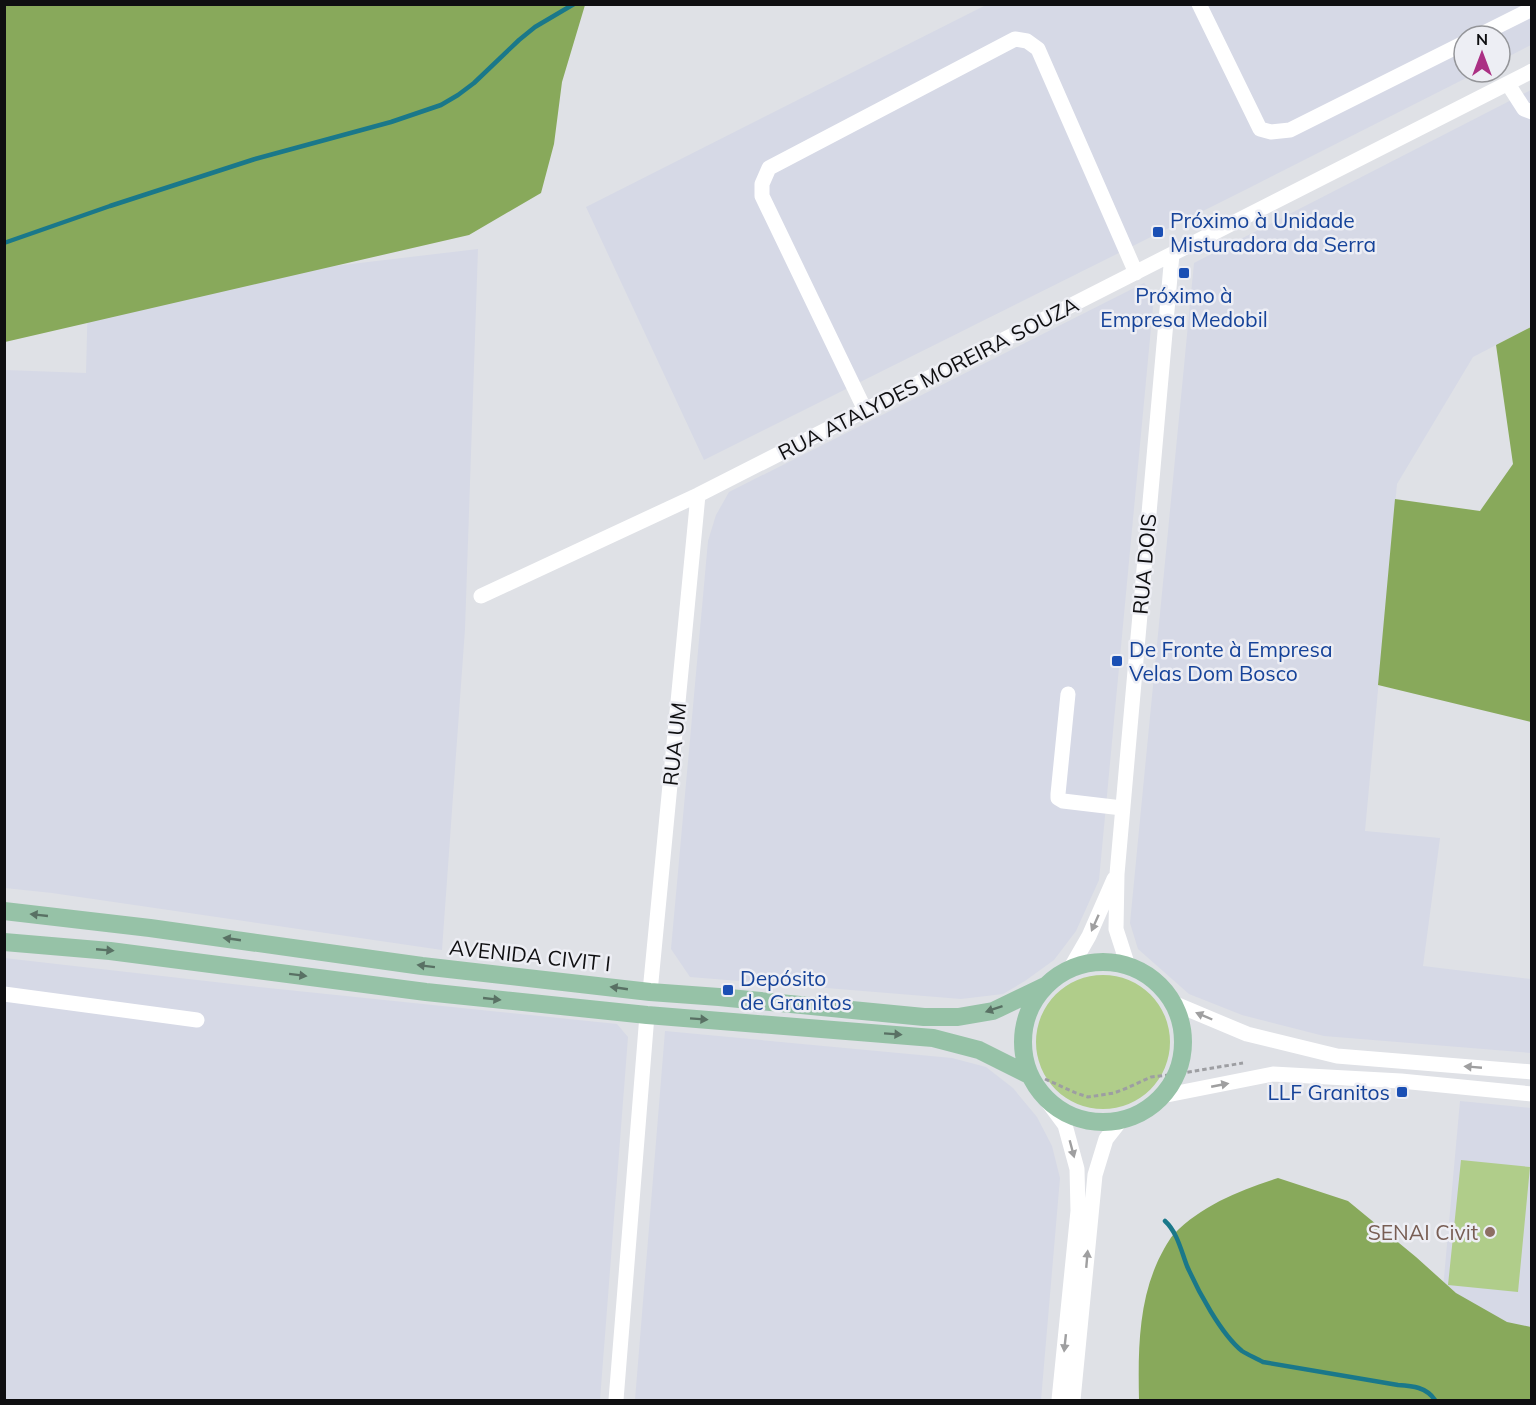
<svg xmlns="http://www.w3.org/2000/svg" width="1536" height="1405" font-family="Mulish,sans-serif">
  <style>
    .built { fill: #d6d9e6 }
    .green { fill: #b0cd8a }
    .forest { fill: #88a95b }
    .lines { fill: none; stroke-linecap: round; stroke-linejoin: round }
    .stream { stroke: #1a788a; stroke-width: 4.5 }
    .path { stroke: #9d9ea2; stroke-width: 3; stroke-dasharray: 4.5 3; stroke-linecap: butt }
    .minor { stroke: #fff; stroke-width: 15 }
    .major { stroke: #96c2a7; stroke-width: 18 }
    .oneway { fill: #597164 }
    .oneway2 { fill: #9f9fa0 }
    .transit-dot { fill: #1a4fb4; stroke: #edeef4; stroke-width: 2 }
    .education-dot { fill: #8d6e63; stroke: #edeef4; stroke-width: 2 }
    .labels { text-anchor: middle; dominant-baseline: central; stroke-width: 5; stroke-linejoin: round; paint-order: stroke }
    .transit-label { font-size: 21px; fill: #164399; stroke: #edeef4; text-anchor: start }
    .street-label { font-size: 21px; fill: #0f0f11; stroke: #edeef4 }
    .education-label { font-size: 21px; fill: #785e54; stroke: #edeef4; text-anchor: end }
  </style>
  <rect width="100%" height="100%" fill="#dfe1e6"/>
  <path class="built" d="M986,5H1531V45L1500,61V36H1464V72H1478L1247,189L704,460L586,207Z
    M1531,90V327L1473,357L1397,484L1365,831L1440,838L1423,966L1531,979V1053L1324,1036L1242,1015L1189,994L1138,949L1130,923L1194,263Z
    M478,249L465,629L442,950L52,893L5,888V370L86,373L88,295Z
    M1144,283L1154,296L1099,880L1076,931L1054,960L1025,981L1003,994L961,999L690,977L671,949L708,541L716,515L729,492Z
    M4,958L250,986L617,1024L628,1037L600,1400H5Z
    M665,1031L952,1058L986,1067L1013,1088L1037,1117L1052,1146L1060,1178L1041,1400H635Z
    M1460,1101L1531,1108V1365L1437,1355Z"/>
  <path class="green" d="M1036 1042a67 67 0 1 1 134 0a67 67 0 1 1-134 0Z
    M1461,1160L1530,1167L1518,1292L1448,1285Z"/>
  <path class="forest" d="M4,5L5,4L585,5L562,82L554,144L541,193L469,235L5,342Z
    M1531,327V722L1378,685L1395,499L1480,511L1513,464L1496,345Z
    M1278,1178L1348,1201L1416,1257L1456,1293L1507,1322L1531,1327V1400H1139C1138,1349 1138,1295 1164,1249C1167,1244 1170,1238 1174,1234C1202,1205 1241,1190 1278,1178Z"/>
  <g class="lines">
    <path class="stream" d="M4,243L110,206L255,159L391,122L441,105L458,95L474,83L519,40L535,27L574,4
      M1165,1221C1177,1232 1181,1250 1187,1266C1198,1291 1221,1334 1242,1351C1248,1355 1256,1358 1263,1362L1398,1385C1413,1386 1426,1387 1435,1400"/>
    <path class="path" d="M1045,1079L1076,1093L1088,1097L1114,1093L1127,1088L1151,1077L1177,1074L1243,1063"/>
    <path class="minor" d="M1199,4L1260,129L1271,132L1290,130L1464,43
      M1478,36L1532,9
      M1508,84L1524,109L1532,112
      M865,410L762,196V184L769,168L1015,39L1027,41L1038,49L1136,273
      M481,596L698,495L1532,71
      M1068,694L1058,794V798L1063,801L1122,808
      M1128,966L1116,929L1117,874L1172,254
      M1070,969L1089,936L1114,879
      M650,992L698,495
      M4,994L197,1020
      M1173,1003L1247,1034L1337,1056L1532,1072
      M1162,1096L1273,1074L1401,1081L1532,1094
      M1045,1098L1065,1125L1077,1169L1078,1211L1059,1400
      M616,1400L647,1015
      M1073,1400L1095,1175L1106,1139L1121,1120"/>
    <path class="major" d="M4,911L150,928L422,966L650,992L719,997L924,1017H958L993,1011L1047,985
      M4,942L110,951L426,992L647,1015L933,1038L979,1050L1029,1075
      M1023 1042a80 80 0 1 1 160 0a80 80 0 1 1-160 0Z"/>
  </g>
  <defs><path id="oneway-solid" d="M-6-.8H1V-3.2L6.5 0L1 3.2V.8H-6Z" transform="scale(1.5)"/></defs>
  <g class="oneway">
    <use href="#oneway-solid" transform="translate(39 915) rotate(-174)"/>
    <use href="#oneway-solid" transform="translate(232 939) rotate(-172)"/>
    <use href="#oneway-solid" transform="translate(105 950) rotate(5)"/>
    <use href="#oneway-solid" transform="translate(426 966) rotate(-173)"/>
    <use href="#oneway-solid" transform="translate(298 975) rotate(7)"/>
    <use href="#oneway-solid" transform="translate(619 988) rotate(-172)"/>
    <use href="#oneway-solid" transform="translate(492 999) rotate(6)"/>
    <use href="#oneway-solid" transform="translate(994 1009) rotate(161)"/>
    <use href="#oneway-solid" transform="translate(699 1019) rotate(4)"/>
    <use href="#oneway-solid" transform="translate(893 1034) rotate(4)"/>
  </g>
  <g class="oneway2">
    <use href="#oneway-solid" transform="translate(1095 923) rotate(114)"/>
    <use href="#oneway-solid" transform="translate(1204 1016) rotate(-157)"/>
    <use href="#oneway-solid" transform="translate(1473 1067) rotate(-175)"/>
    <use href="#oneway-solid" transform="translate(1220 1085) rotate(-11)"/>
    <use href="#oneway-solid" transform="translate(1072 1149) rotate(75)"/>
    <use href="#oneway-solid" transform="translate(1087 1259) rotate(-85)"/>
    <use href="#oneway-solid" transform="translate(1065 1343) rotate(96)"/>
  </g>
  <g class="transit-dot">
    <rect x="1152" y="226" width="12" height="12" rx="3"/>
    <rect x="1178" y="267" width="12" height="12" rx="3"/>
    <rect x="1111" y="655" width="12" height="12" rx="3"/>
    <rect x="722" y="984" width="12" height="12" rx="3"/>
    <rect x="1396" y="1086" width="12" height="12" rx="3"/>
  </g>
  <circle class="education-dot" cx="1490" cy="1232" r="6"/>
  <g class="labels">
    <g class="transit-label">
      <text x="1170" y="220">Próximo à Unidade<tspan x="1170" dy="24">Misturadora da Serra</tspan></text>
      <text x="1184" y="295" text-anchor="middle">Próximo à<tspan x="1184" dy="24">Empresa Medobil</tspan></text>
      <text x="1129" y="649">De Fronte à Empresa<tspan x="1129" dy="24">Velas Dom Bosco</tspan></text>
      <text x="740" y="978">Depósito<tspan x="740" dy="24">de Granitos</tspan></text>
      <text x="1390" y="1092" text-anchor="end">LLF Granitos</text>
    </g>
    <g class="street-label">
      <text transform="translate(928 378) rotate(-27)">RUA ATALYDES MOREIRA SOUZA</text>
      <text transform="translate(1144 564) rotate(-85)">RUA DOIS</text>
      <text transform="translate(674 744) rotate(-84)">RUA UM</text>
      <text transform="translate(530 955) rotate(6)">AVENIDA CIVIT I</text>
    </g>
    <g class="education-label">
      <text x="1478" y="1232">SENAI Civit</text>
    </g>
  </g>
  <rect width="1536" height="1405" fill="none" stroke="#0f0f11" stroke-width="12"/>
  <g transform="translate(1482 54)"><circle r="28" fill="#edeef4" stroke="#949599" stroke-width="1.5"/>
  <path d="M0-4.5L10 22L0 15L-10 22Z" fill="#ab3084"/>
  <text y="-9" font-size="16" font-weight="bold" text-anchor="middle" fill="#0f0f11">N</text>
  </g>
</svg>
